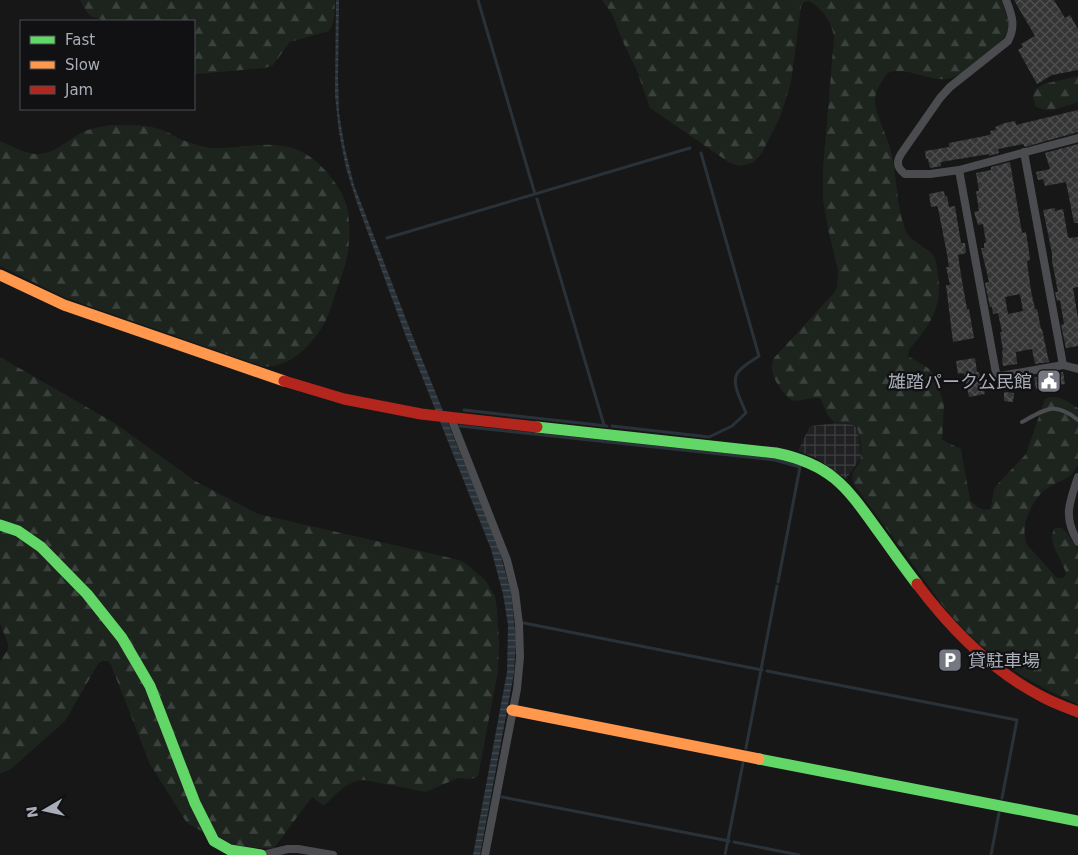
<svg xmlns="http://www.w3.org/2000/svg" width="1078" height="855" font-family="'DejaVu Sans','Noto Sans JP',sans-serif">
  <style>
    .industrial { fill: url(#industrial-grid) }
    .forest { fill: url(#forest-firs) }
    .water { fill: url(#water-rules) }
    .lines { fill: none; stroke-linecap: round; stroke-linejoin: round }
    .stream { stroke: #2a3239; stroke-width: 3 }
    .building { fill: url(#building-cross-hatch); fill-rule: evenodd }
    .lane { stroke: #4b4c50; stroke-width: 4 }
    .street { stroke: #4b4c50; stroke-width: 8 }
    .fast { stroke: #63d668; stroke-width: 11 }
    .slow { stroke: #ff974d; stroke-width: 11 }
    .jam { stroke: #b3261e; stroke-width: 11 }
    .labels { text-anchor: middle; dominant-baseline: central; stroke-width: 4.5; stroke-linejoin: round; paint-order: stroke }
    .poi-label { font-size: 18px; fill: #a8adb8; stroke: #111113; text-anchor: end }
  </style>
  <defs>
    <pattern id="industrial-grid" width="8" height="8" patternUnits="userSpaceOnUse" patternTransform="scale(1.25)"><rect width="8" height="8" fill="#212123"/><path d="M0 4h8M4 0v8" fill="none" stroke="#3e3f41"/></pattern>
    <pattern id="forest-firs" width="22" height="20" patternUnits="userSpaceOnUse" patternTransform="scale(1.25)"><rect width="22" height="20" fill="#1d241e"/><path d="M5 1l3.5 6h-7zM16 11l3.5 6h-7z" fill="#3b413d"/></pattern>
    <pattern id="water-rules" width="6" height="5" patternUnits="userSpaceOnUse" patternTransform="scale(1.25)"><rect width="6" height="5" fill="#2a3239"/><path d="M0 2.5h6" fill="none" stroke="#464d54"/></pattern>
    <pattern id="building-cross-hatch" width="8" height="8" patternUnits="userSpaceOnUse" patternTransform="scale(1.25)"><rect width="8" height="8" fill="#353536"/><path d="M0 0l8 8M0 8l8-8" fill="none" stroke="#4f5051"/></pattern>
  </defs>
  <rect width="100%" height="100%" fill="#171717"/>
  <path class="industrial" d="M839,423L855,425L858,431L861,457L846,479L818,459L798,451L810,426Z"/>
  <path class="forest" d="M80,0H335C334,11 336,22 329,31L290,42L273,65L265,68L197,74H194V21H108C90,16 89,18 80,0Z
    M602,0H1001C1008,18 1014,29 999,44C986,53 962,78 946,79C927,81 906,66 888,73C882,80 875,90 875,100C875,115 887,135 891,151C897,176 896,204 905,229C909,241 924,245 932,254C937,260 937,268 938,276C943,309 928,327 909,350L908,356L928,368L935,377L944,404L942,440L961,449L970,500C975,505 983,513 991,508L994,488L1026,454L1045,399C1057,393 1068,402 1078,408V464C1072,481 1057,480 1045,490C1031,501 1018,530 1028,546L1057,578H1063L1066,574C1063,559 1045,542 1055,528H1062L1067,533L1078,550V704C1024,681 985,655 947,611L855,486C847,470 859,470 861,456C862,448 860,435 857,428L851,424L834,422L827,414L821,399C811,395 801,403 791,400C780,390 767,373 774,358L833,294L837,287L838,270L828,229L823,200V169L834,38C833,23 822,8 809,1L803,2L801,7L791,82L781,115L762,153L754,162L741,166L730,163L650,108L637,71L624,44L612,14Z
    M1078,76V102C1064,106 1048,115 1035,106L1033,96L1036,89L1044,84Z
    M111,125C126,126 142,124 156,128C165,130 172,135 180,139C190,143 202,147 213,148C246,149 279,136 309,156C325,167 342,188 347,207C350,222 350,237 348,252C346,265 341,277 337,289C333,300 330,313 324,324C312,345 288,370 262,366L66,298L0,266V141C12,146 27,155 40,154C55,153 68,140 81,133C90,128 101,127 111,125Z
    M0,357L116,424L195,481L258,514L455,559L464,562L486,581L495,596L497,610L499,641L498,671L478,776L472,779L458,778L426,792L364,780C346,781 337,794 324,806L312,797L274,848C256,849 223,846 212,831L152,684L38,540L0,522Z
    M0,528L22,535L104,617L147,687L203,832L187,823L150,764L111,665L108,661H102L98,664L65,721L11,769L0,774V662L8,649V644L0,623Z"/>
  <path class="water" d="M336,0H339L338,77L339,113L345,149L354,185L411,332L498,546L511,592L516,640L514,673L480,855H473L507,672L508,625L503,594L491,549L405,334L357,203L346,168L339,132L335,95Z"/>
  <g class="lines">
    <path class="stream" d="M478,0L535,194
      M537,199L604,425
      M387,238L690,148
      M464,410L607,426
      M460,426L775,460L800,467L778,582
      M612,426L709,437L732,426L746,413C742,402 729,381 739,371C744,365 752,361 759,356L701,153
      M524,623L762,670
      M767,671L1017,720L1002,798
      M746,748L777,586
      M502,797L729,841
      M734,842L799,855
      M725,855L743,763
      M991,855L999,813"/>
  </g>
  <path class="building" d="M1014,0H1054L1065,18L1070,15L1078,29V70L1052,75L1037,84L1018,50L1023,47L1021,44L1035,36Z
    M1078,110V132L1025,147L1023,144L998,149L999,153L989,156V154L941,162V166L930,168L928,159H926L925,151L949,147V143L985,136L991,134L990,131L996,130L995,127L1005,123L1015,121L1016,125Z
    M1078,144V223H1074L1066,182L1045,186L1043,179L1038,180L1036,172L1050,169L1045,153Z
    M1010,162L1022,233L1026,232L1030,259L1027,262L1031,291L1035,309H1037L1041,329H1042L1049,362L1035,364L1032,349L1016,352L1017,364L1003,366L1002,358H1003L1002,350H1003L1000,332H1002L998,313L993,314L992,307H990L985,283L989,282L981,248H984V243H986L983,224L978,225L974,212L979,211L976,191H979L976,173L991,170V167ZM1020,294L1023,311L1008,314L1005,297Z
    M944,191L945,197L947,196L949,207L955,206L961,243H965L966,253L958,255L962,281L967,309H969L974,338L953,342L946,285H950L946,267H949L947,254L938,208L937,206L931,207L929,194Z
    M1055,208V211L1063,209L1068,237L1070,238L1078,237V287L1073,288L1078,318V346L1066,348L1061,325L1064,324L1060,300L1057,301L1055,292H1058L1052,261V253L1043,210Z
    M975,358L977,372H979L985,394L969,397L964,373L958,374L956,361Z
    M1059,371V373L1063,372L1065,384L1036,389L1034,377H1037V375Z
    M1004,392L1014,393L1013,402L1004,401Z"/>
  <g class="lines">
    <path class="lane" d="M1022,422C1046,409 1055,401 1078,420"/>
    <path class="street" d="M1006,0C1012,15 1016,26 1008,41L950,87L940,98L901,154C896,162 897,168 905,174H930L959,170L1078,138
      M1024,152L1063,365
      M959,170L996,373L1000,376L1063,365L1078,369
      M451,418L507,560L515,592L519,624L520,657L517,689L485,855
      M1078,477C1069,503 1063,517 1078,542
      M263,855L288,849H298L333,855"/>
    <path class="fast" d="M537,427L776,453C830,464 846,486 876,528C890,547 903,566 917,584
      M0,525L18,531L41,547L87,594L122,638L150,686L195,803L214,841L230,850L261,855
      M759,759L1078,821"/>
    <path class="slow" d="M0,275L64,305L284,381
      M512,710L759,759"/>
    <path class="jam" d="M284,381L344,399L421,414L537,427
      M917,584C950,628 990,669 1039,695C1051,702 1065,707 1078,712"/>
  </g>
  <defs>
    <g id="civic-square" transform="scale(1.25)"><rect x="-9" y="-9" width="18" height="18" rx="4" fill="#757880" stroke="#111113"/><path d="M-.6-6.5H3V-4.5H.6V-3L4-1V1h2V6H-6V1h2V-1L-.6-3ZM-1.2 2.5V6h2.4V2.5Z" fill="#fff"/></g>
    <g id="parking-square" transform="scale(1.25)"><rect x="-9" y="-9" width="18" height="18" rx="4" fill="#757880" stroke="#111113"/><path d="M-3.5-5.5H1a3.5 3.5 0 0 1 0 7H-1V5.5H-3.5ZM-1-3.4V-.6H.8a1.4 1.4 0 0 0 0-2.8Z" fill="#fff"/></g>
  </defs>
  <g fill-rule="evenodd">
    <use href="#civic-square" x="1049" y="381"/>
    <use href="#parking-square" x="950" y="660"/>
  </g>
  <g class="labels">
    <g class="poi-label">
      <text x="1032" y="381">雄踏パーク公民館</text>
      <text x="968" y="660" text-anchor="start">貸駐車場</text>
    </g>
  </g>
  <rect x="20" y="20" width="175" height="90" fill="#111113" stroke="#4d4f55"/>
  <rect x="30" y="36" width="25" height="8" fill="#63d668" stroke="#4d4f55"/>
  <text x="65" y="45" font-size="15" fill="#a8adb8">Fast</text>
  <rect x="30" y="61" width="25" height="8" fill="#ff974d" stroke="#4d4f55"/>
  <text x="65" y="70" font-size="15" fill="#a8adb8">Slow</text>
  <rect x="30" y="86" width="25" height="8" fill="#b3261e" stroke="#4d4f55"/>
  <text x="65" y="95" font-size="15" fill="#a8adb8">Jam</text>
  <g transform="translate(45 810) rotate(261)" stroke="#111113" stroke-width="4" paint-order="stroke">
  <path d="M0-4L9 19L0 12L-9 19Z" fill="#a8adb8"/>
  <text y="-8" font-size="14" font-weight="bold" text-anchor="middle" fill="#a8adb8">N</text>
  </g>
</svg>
